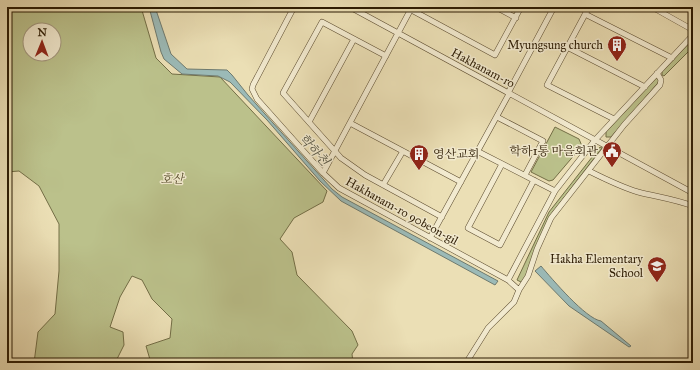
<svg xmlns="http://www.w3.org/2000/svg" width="700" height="370" font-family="'IM FELL Great Primer','Noto Serif KR',serif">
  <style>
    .green { fill: #bbc18b; stroke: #736e46; fill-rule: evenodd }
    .water { fill: #9bbab7; stroke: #6e7a6f }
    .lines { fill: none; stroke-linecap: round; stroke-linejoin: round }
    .minor-casing { stroke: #5b4b2f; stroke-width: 6 }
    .minor { stroke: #f2eacf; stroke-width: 5 }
    .labels { text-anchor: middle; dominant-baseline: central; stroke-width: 3; stroke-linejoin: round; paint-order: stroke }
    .poi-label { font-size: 12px; fill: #2b1a02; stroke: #f2eacf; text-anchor: end }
    .street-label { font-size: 12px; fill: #2b1a02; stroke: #f2eacf }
    .park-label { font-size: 12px; font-style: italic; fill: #564c2b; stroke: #f2eacf }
    .water-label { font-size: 13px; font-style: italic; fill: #525241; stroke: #f2eacf }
  </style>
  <rect width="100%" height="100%" fill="#ebdfb5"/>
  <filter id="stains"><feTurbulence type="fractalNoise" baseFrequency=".005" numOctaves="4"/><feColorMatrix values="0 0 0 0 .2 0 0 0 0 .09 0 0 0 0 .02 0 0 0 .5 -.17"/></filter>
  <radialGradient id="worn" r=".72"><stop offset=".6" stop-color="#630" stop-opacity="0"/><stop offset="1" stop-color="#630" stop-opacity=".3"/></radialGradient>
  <path class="green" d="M7,7H141L156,58L172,74L220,77L327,191L323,202L294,218L280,239L292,252L297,275L352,331L358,345L352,354L353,363H151L146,346L170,338L172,319L152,299L142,280L132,276L120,297L110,327L123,332L124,345L115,363H34L38,332L55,314L59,271V224L39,186L19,171L7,172ZM30,30H54V54H30Z
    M693,39V47L664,76L662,75V72Z
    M657,77L659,81L657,84L611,137H606V132Z
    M555,127L579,139L582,146L553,180L549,181L531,172Z
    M600,147L602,148L549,217L524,281L521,282L517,280L549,212Z"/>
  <path class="water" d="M149,7H155L171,54L187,69L227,70L232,75L248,95L332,189L342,197L498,281L495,285L341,201L320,181L267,120L230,82L218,76L182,74L164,59L161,52Z
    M541,266C552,279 586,319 601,321L631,346L629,347L569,306L535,271Z"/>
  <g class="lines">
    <g class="minor-casing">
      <path id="minor" d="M294,7L253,85L252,89L257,99L323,173L339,188L508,280L519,290
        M350,7L693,193
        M406,7L495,55L521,7
        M496,7L516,18
        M589,7L547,85L614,119
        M652,7L693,30
        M585,14L672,58
        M567,47L645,87
        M386,56L322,22L283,93L341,158L365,175L442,217
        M508,93L554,7
        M497,117L543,141L525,175
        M309,122L354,39
        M350,123L461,182
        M477,151L555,191
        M502,164L468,228L500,245L534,180
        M589,171C605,179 621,187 638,192C658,197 674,199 693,206
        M323,173L412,7
        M383,185L403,151
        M430,238L509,94
        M508,280L555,191L595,140L693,35
        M466,363L488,328L514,302L519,290L528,276L537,249L551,218L624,125L660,85L661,80L657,73"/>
    </g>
    <use href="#minor" class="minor"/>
  </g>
  <defs>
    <g id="building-pin" transform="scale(1)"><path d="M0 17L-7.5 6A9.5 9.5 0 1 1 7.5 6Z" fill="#8f2418" stroke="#f2eacf"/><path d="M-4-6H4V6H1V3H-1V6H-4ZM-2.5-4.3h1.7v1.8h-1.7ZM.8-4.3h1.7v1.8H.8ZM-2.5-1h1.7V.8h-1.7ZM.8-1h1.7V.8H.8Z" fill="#fff"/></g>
    <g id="civic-pin" transform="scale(1)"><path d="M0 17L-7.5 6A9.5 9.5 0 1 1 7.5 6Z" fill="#8f2418" stroke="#f2eacf"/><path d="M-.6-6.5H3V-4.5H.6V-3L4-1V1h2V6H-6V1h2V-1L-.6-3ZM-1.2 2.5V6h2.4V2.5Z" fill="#fff"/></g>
    <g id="school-pin" transform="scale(1)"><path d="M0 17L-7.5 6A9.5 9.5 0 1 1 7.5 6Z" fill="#8f2418" stroke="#f2eacf"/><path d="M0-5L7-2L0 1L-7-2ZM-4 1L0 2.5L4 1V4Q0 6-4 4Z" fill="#fff"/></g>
  </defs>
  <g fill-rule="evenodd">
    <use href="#building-pin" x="617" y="45"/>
    <use href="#civic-pin" x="612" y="151"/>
    <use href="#building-pin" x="419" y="154"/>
    <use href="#school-pin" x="657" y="266"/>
  </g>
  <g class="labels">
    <g class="poi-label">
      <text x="603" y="45">Myungsung church</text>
      <text x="598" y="151">학하1통 마을회관</text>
      <text x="433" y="154" text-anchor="start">영산교회</text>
      <text x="643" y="259">Hakha Elementary<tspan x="643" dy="14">School</tspan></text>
    </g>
    <g class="street-label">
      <text transform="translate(483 68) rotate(28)">Hakhanam-ro</text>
      <text transform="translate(402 211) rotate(29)">Hakhanam-ro 90beon-gil</text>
    </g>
    <g class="park-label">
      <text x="172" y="179">호산</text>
    </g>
    <g class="water-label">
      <text transform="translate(314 150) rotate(48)">학하천</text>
    </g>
  </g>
  <rect width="700" height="370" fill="none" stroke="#ebdfb5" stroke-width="24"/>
  <rect x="8" y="8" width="684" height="354" fill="none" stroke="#2b1a02" stroke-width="2"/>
  <rect x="12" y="12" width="676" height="346" fill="none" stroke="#2b1a02"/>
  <g transform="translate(42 42) rotate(1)"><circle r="19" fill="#f2eacf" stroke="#a2977d"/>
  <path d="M0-3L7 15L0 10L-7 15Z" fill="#8f2418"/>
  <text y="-6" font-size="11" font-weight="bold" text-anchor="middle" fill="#2b1a02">N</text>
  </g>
  <rect width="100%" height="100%" filter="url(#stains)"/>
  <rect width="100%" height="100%" fill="url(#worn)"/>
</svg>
